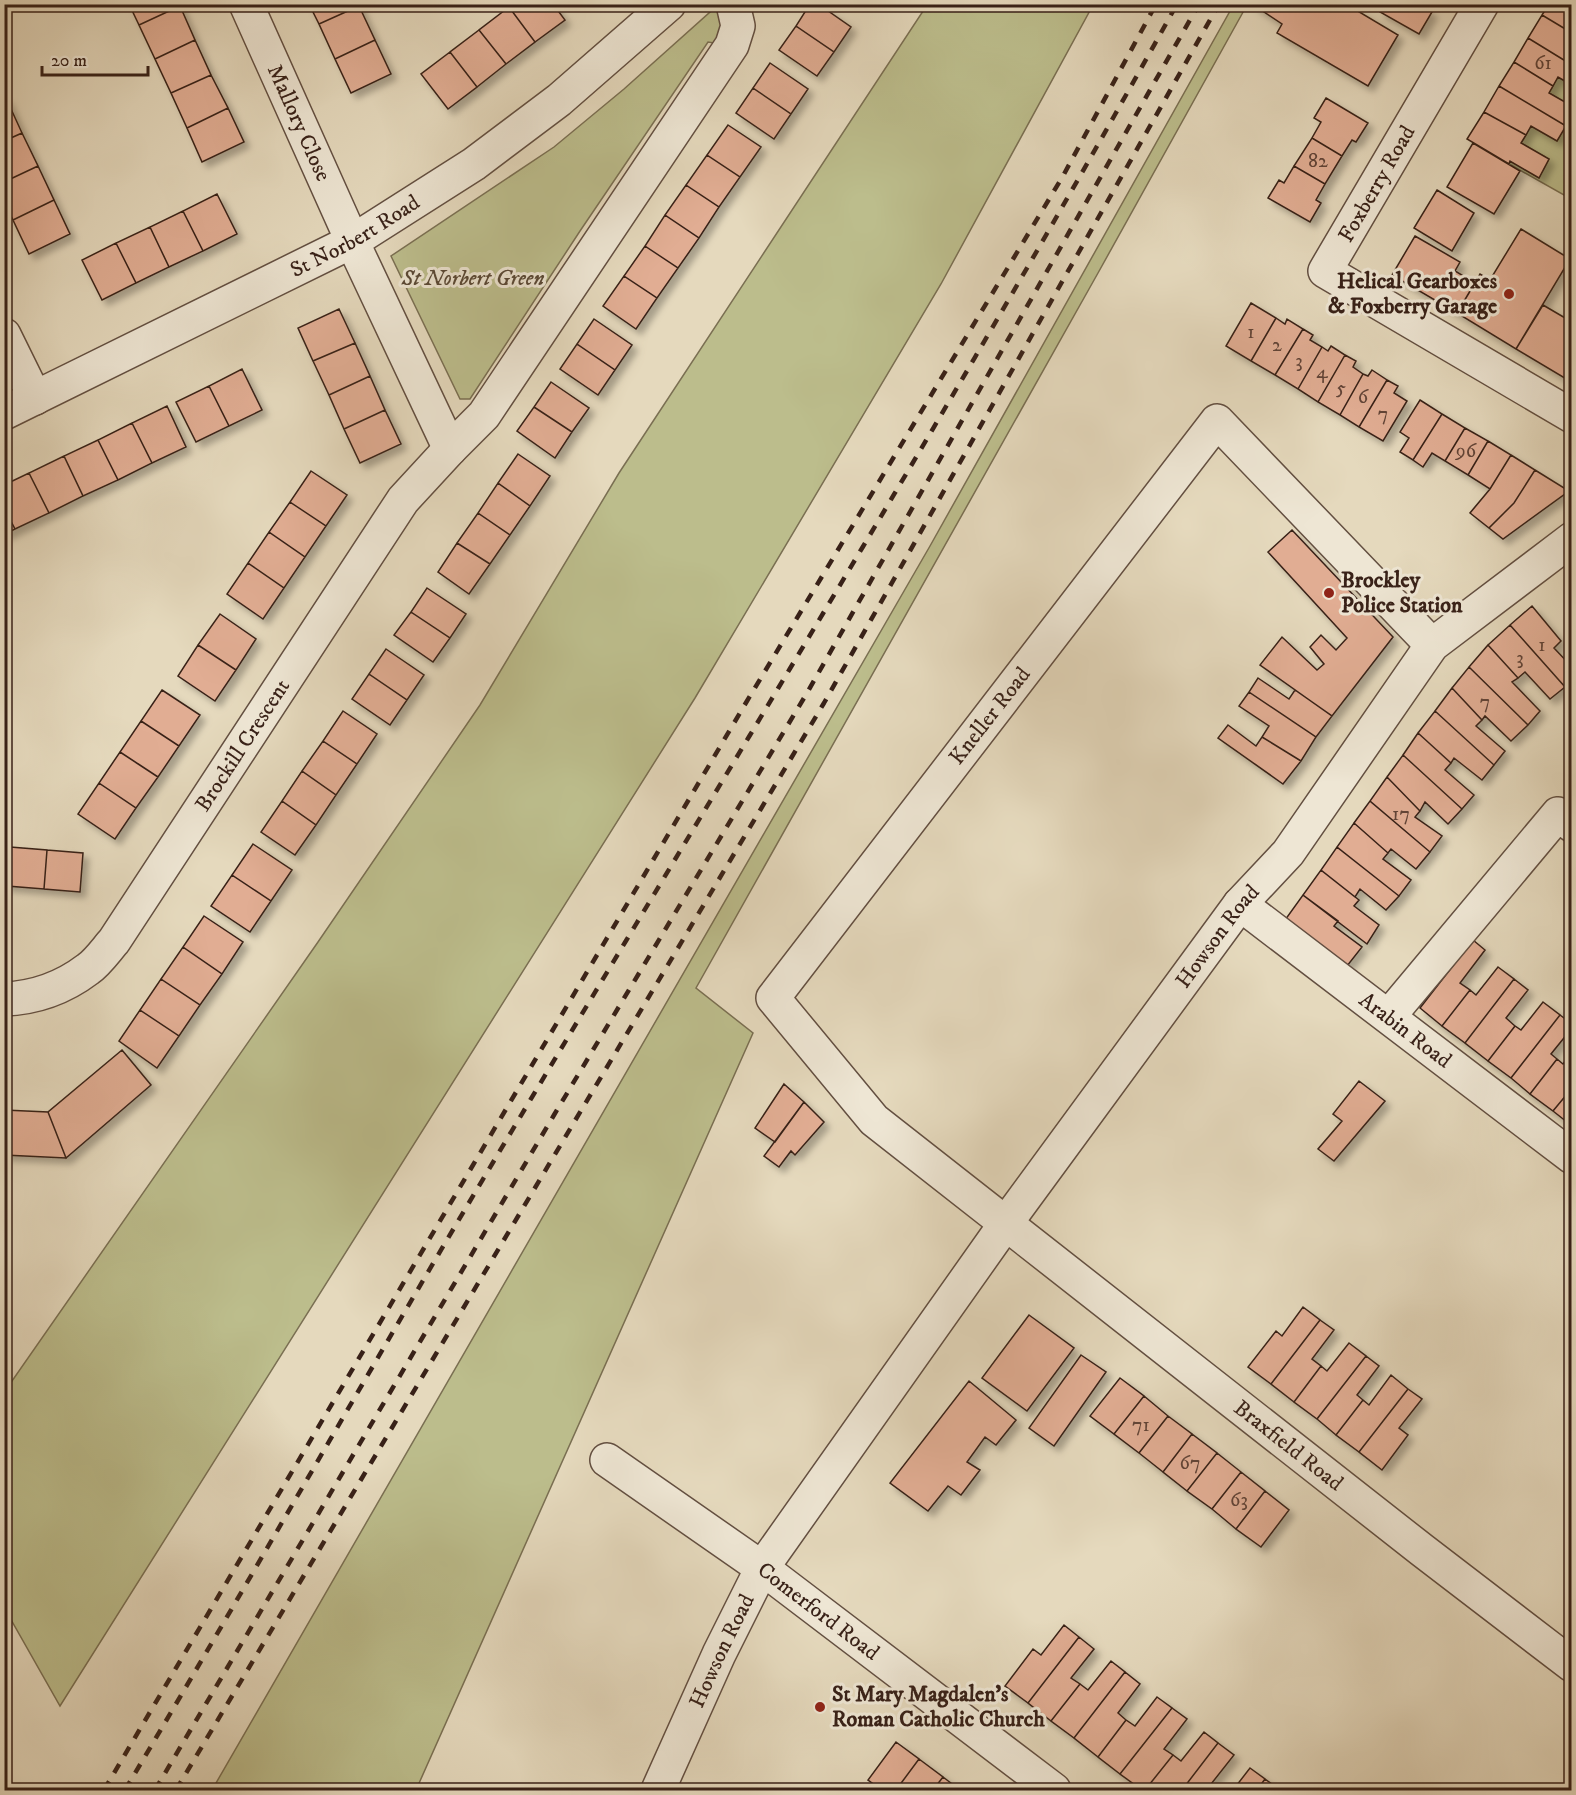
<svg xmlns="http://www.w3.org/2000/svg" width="1576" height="1795" font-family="'IM FELL DW Pica',serif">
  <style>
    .green { fill: #bcbd8c; stroke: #7a6f52; stroke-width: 1.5 }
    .building { fill: #e1ad93; stroke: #382118; stroke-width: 1.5; filter: url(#shadow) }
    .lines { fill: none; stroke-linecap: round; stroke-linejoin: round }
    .minor-casing { stroke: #634f41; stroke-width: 36 }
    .minor { stroke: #eee6d4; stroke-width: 33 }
    .rail { stroke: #382118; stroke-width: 4.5; stroke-dasharray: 10 10; stroke-linecap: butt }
    .poi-dot { fill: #8f2418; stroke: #eee6d4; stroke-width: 2 }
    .labels { text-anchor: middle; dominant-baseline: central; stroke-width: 6; stroke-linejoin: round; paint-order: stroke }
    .number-label { font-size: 20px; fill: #624437 }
    .street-label { font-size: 22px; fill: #382118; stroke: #eee6d4 }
    .park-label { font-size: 22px; font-style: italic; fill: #594835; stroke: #eee6d4 }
    .poi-label { font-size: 22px; font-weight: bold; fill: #382118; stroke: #eee6d4; text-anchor: start }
  </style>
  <defs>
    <filter id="shadow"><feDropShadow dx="5.5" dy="5.5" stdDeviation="3" flood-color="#0004"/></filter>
  </defs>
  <rect width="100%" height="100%" fill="#e5d9bd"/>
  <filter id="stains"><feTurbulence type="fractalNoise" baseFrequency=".00333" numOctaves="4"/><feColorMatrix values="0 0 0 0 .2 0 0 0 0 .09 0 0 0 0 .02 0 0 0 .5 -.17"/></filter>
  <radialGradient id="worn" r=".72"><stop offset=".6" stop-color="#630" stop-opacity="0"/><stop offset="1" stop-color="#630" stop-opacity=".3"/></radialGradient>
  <path class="green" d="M1234,4L1247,5L1098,273L696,988L753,1033L416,1790H212L930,546Z
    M718,5L724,14L721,44L708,42L580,231L470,399H460L391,256L554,147L624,89Z
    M927,5H1093L941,284L695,698L60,1706L5,1609V1391L318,942L480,705L619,473Z
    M1558,77L1571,85V106L1549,93Z
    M1571,116V199L1509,164L1510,161L1539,178L1549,159L1521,143L1531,126L1557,141Z"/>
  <path class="building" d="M129,4H179L180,6L139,25Z
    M309,4H359V6L319,24Z
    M512,4H553L565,20L535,42L509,7Z
    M810,4H818L851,27L834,52L796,26Z
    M1252,4H1346L1398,35L1368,86L1277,33L1282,24Z
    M1384,4H1419L1432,12L1419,34L1380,12Z
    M1549,4H1572V33L1542,15Z
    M180,6L195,40L155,59L139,25Z
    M359,6L375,40L335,59L319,24Z
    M509,7L535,42L506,64L479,30Z
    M1542,15L1572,33V65L1528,38Z
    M796,26L834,52L817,76L779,50Z
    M479,30L506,64L477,87L450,52Z
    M1528,38L1572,65V85L1558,77L1553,86L1514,62Z
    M195,40L211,75L171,93L155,59Z
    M375,40L391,74L351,93L335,59Z
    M450,52L477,87L448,109L421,74Z
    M1514,62L1553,86L1549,93L1572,106V116L1566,126L1499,86Z
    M770,63L808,89L791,114L753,88Z
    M211,75L228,108L187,128L171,93Z
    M1499,86L1566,126L1557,141L1531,126L1526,135L1484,112Z
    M753,88L791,114L774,139L736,113Z
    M6,98L22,133L4,141V99Z
    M1326,98L1368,123L1356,142L1352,140L1342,156L1312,138L1321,122L1314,118Z
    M228,108L244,142L202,162L187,128Z
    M1484,112L1526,135L1521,143L1549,159L1539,178L1510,161L1509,164L1467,139Z
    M728,125L761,147L740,177L707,155Z
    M22,133L38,166L4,182V141Z
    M1312,138L1342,156L1325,184L1294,166Z
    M1473,143L1520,171L1494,214L1447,187Z
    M707,155L740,177L719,207L686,185Z
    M38,166L54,200L13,220L4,201V182Z
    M1294,166L1325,184L1316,200L1321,203L1310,222L1268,198L1279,180L1284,183Z
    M686,185L719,207L699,238L665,215Z
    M1437,190L1474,213L1452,251L1414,228Z
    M217,194L237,234L203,251L183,211Z
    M54,200L70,234L29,254L13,220Z
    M183,211L203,251L169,267L150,227Z
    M665,215L699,238L678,268L645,246Z
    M150,227L169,267L136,283L116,243Z
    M1521,229L1570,259L1516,349L1457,313L1480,274L1490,280Z
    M1415,236L1460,262L1455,271L1475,283L1457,313L1392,275Z
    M116,243L136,283L102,300L82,260Z
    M645,246L678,268L657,298L624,276Z
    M624,276L657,298L636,329L603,306Z
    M1251,303L1276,318L1251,361L1226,346Z
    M1543,305L1572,322V374L1568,380L1516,349Z
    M339,309L355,343L313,361L298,328Z
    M1276,318L1285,324L1287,319L1303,329L1275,375L1251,361Z
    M594,319L632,345L615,370L577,344Z
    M1303,329L1313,335L1310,340L1322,347L1298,389L1275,375Z
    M355,343L370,376L329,395L313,361Z
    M577,344L615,370L598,395L560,369Z
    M1331,346L1345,355L1318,402L1298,389L1322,347L1328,351Z
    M1345,355L1356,361L1353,367L1363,374L1340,415L1318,402Z
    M242,369L262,410L229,426L209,386Z
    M1372,370L1387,380L1359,427L1340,415L1363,374L1368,376Z
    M370,376L385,410L344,429L329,395Z
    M1387,380L1398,386L1394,393L1407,401L1383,441L1359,427Z
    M551,382L589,408L572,432L534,407Z
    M209,386L229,426L196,442L176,402Z
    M1420,400L1442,414L1413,460L1400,452L1409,438L1400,432Z
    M167,406L186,447L152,463L132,423Z
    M534,407L572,432L555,458L517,431Z
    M385,410L401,444L360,463L344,429Z
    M1442,414L1465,428L1445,461L1432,453L1423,467L1413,460Z
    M132,423L152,463L118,480L98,440Z
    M1465,428L1488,441L1468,475L1445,461Z
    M98,440L118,480L83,496L64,456Z
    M1488,441L1511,455L1490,489L1468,475Z
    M518,454L550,476L530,506L498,483Z
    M1511,455L1535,470L1514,503L1489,528L1470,513L1490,489Z
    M64,456L83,496L49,513L29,473Z
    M1535,470L1569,491L1503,539L1489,528L1514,503Z
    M311,471L347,495L326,526L290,502Z
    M29,473L49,513L15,529L4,508V485Z
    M498,483L530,506L510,535L478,513Z
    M290,502L326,526L305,557L269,532Z
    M4,508L15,529L4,535Z
    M478,513L510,535L490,564L457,543Z
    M1292,530L1393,637L1332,716L1260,665L1282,637L1317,670L1324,664L1310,647L1321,635L1336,650L1347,638L1268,552Z
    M269,532L305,557L284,588L248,563Z
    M457,543L490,564L469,594L438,572Z
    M248,563L284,588L263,619L227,594Z
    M427,588L466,614L450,638L411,612Z
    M1532,606L1561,641L1554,648L1572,667V681L1565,687L1510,625Z
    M411,612L450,638L433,662L394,635Z
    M220,614L256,639L236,670L198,645Z
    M1510,625L1565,687L1550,699L1525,672L1518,678L1488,645Z
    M198,645L236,670L215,701L178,676Z
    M1488,645L1518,678L1512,682L1540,711L1528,725L1469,667Z
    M386,649L424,675L407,700L369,674Z
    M1469,667L1528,725L1511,741L1485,716L1482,720L1452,688Z
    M369,674L407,700L390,725L352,699Z
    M1258,678L1289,699L1295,690L1332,716L1316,737L1249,692Z
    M1452,688L1482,720L1476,726L1505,751L1494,765L1435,711Z
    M162,690L200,715L179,746L141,721Z
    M1249,692L1316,737L1301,761L1262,737L1269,726L1239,706Z
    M343,711L377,734L357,764L323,741Z
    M1435,711L1494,765L1482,780L1454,758L1451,763L1418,733Z
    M141,721L179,746L158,777L120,752Z
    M1228,725L1256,746L1262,737L1301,761L1283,784L1218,738Z
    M1418,733L1451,763L1445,770L1474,795L1462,809L1403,755Z
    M323,741L357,764L336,795L302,771Z
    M120,752L158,777L136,808L99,783Z
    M1403,755L1462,809L1448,824L1425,802L1420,811L1387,777Z
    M302,771L336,795L316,825L282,801Z
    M1387,777L1420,811L1415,817L1442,836L1430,852L1370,801Z
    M99,783L136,808L115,839L78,814Z
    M282,801L316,825L295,855L261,832Z
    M1370,801L1430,852L1416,869L1391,849L1388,853L1354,823Z
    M1354,823L1388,853L1383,859L1411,880L1399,896L1337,847Z
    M253,844L292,870L271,901L232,875Z
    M4,847H10L7,886L4,885Z
    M10,847L47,850L44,889L7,886Z
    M1337,847L1399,896L1386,910L1360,889L1355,897L1321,870Z
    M47,850L83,853L80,892L44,889Z
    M1321,870L1359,900L1354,906L1379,925L1367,944L1303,895Z
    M232,875L271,901L250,932L211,906Z
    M1303,895L1338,921L1334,926L1362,947L1347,966L1285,920Z
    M204,916L243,942L222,974L183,947Z
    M1473,940L1485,950L1460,983L1470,990L1442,1026L1420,1008Z
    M183,947L222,974L200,1005L161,979Z
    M1498,967L1514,979L1465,1043L1442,1026L1470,990L1476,995Z
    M161,979L200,1005L179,1036L140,1010Z
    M1514,979L1528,990L1506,1018L1515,1026L1488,1061L1465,1043Z
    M1543,1002L1560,1015L1511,1078L1488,1061L1515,1026L1521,1030Z
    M140,1010L179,1036L157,1068L119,1041Z
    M1560,1015L1572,1024V1028L1551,1054L1557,1059L1530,1094L1511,1078Z
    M122,1050L151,1085L66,1158L48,1112Z
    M1572,1053V1088L1553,1111L1530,1094L1557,1059L1563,1064Z
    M1359,1081L1385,1101L1334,1161L1318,1149L1342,1121L1333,1114Z
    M784,1084L804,1102L775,1142L755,1128Z
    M1572,1088V1126L1553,1111Z
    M804,1102L824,1122L795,1155L791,1151L779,1167L764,1156Z
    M4,1110L48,1112L66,1158L4,1155Z
    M1303,1307L1320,1320L1271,1384L1248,1367L1276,1331L1282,1336Z
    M1029,1315L1074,1348L1027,1411L982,1378Z
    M1320,1320L1334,1330L1312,1359L1321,1366L1294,1402L1271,1384Z
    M1349,1343L1366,1356L1317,1419L1294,1402L1321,1366L1327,1371Z
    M1081,1355L1106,1372L1054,1446L1029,1428Z
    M1366,1356L1379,1366L1357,1395L1363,1400L1336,1435L1317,1419Z
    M1391,1375L1408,1389L1359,1452L1336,1435L1363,1400L1369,1405Z
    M1120,1378L1144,1396L1114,1434L1090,1416Z
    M969,1381L1016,1420L996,1445L985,1437L967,1462L980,1470L961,1495L948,1486L928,1511L890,1483Z
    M1408,1389L1422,1399L1399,1428L1408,1435L1382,1470L1359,1452Z
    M1144,1396L1168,1416L1139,1453L1114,1434Z
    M1168,1416L1192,1434L1163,1472L1139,1453Z
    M1192,1434L1217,1453L1187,1491L1163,1472Z
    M1217,1453L1241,1472L1212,1509L1187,1491Z
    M1241,1472L1265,1491L1236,1529L1212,1509Z
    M1265,1491L1289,1510L1261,1547L1236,1529Z
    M1064,1625L1079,1637L1028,1703L1005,1686L1033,1649L1041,1655Z
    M1079,1637L1094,1649L1071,1678L1080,1684L1051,1721L1028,1703Z
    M1111,1661L1125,1672L1074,1738L1051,1721L1080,1684L1088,1690Z
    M1125,1672L1140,1684L1118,1713L1126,1720L1098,1757L1074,1738Z
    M1157,1697L1172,1708L1120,1774L1098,1757L1126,1720L1135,1726Z
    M1172,1708L1187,1719L1164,1749L1173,1755L1145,1790H1142L1120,1774Z
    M1204,1732L1218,1743L1182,1790H1145L1173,1755L1181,1761Z
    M896,1742L919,1759L896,1790H873L876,1786L868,1780Z
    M1218,1743L1234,1755L1211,1784L1220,1790H1182Z
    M919,1759L943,1777L933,1790H896Z
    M1250,1768L1265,1779L1257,1790H1233Z
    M943,1777L960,1790H933Z
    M1265,1779L1280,1790H1257Z"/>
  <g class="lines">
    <g class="minor-casing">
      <g id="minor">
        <path id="s1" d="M246,4L359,256L450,449L484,415L732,45L738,26L733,4"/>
        <path d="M1482,4L1325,271L1572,416"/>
        <path d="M4,335L35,398"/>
        <path id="s2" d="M4,413L353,241L474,164L559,100L669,4"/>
        <path id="s3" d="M1432,645L1217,421L773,998L874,1120L1422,1550L1572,1665"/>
        <path id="s4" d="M1240,904L1572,1157"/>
        <path id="s5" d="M4,999C35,998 63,988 88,969C98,962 106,950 114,941L403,500L450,449"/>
        <path d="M1389,1016L1558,814L1572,825"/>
        <path id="s6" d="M607,1460L762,1568L1054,1790"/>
        <path id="s7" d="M658,1790L719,1654L762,1568L1006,1223L1240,904L1288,853L1432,645L1572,539"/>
      </g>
    </g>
    <use href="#minor" class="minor"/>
    <path class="rail" d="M104,1790L747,701L1063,176L1156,4
      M125,1790C240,1597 352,1400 467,1206C705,806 951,411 1177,4
      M155,1790L554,1115L807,693L1199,4
      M176,1790L824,703L1219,4"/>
  </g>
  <g class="poi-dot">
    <circle cx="1509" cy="294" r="6"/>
    <circle cx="1329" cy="593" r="6"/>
    <circle cx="820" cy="1707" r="6"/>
  </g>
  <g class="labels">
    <g class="number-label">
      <text x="1543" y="63">61</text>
      <text x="1318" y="161">82</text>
      <text x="1251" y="332">1</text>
      <text x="1277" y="345">2</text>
      <text x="1299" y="361">3</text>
      <text x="1322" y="372">4</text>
      <text x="1341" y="388">5</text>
      <text x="1363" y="397">6</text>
      <text x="1383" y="414">7</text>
      <text x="1466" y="451">96</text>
      <text x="1542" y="645">1</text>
      <text x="1520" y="658">3</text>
      <text x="1485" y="702">7</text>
      <text x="1401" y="814">17</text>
      <text x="1141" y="1425">71</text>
      <text x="1190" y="1463">67</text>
      <text x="1239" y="1500">63</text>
    </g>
    <g class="street-label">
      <text stroke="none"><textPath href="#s1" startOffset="130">Mallory Close</textPath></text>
      <text transform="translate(1377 184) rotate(-60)">Foxberry Road</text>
      <text stroke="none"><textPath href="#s2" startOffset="393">St Norbert Road</textPath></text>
      <text transform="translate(990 716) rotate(-52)">Kneller Road</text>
      <text stroke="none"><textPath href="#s5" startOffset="363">Brockill Crescent</textPath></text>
      <text stroke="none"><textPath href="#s7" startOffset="1024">Howson Road</textPath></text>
      <text stroke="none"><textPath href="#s4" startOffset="208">Arabin Road</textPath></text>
      <text stroke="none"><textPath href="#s3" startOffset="1724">Braxfield Road</textPath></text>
      <text stroke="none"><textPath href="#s6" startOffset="260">Comerford Road</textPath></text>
      <text stroke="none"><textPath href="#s7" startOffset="153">Howson Road</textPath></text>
    </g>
    <g class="park-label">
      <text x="473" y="278">St Norbert Green</text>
    </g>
    <g class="poi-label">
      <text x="1497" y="281" text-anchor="end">Helical Gearboxes<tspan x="1497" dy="25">&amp; Foxberry Garage</tspan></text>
      <text x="1341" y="580">Brockley<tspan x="1341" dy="25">Police Station</tspan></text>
      <text x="832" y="1694">St Mary Magdalen's<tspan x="832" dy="25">Roman Catholic Church</tspan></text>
    </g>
  </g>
  <rect width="1576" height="1795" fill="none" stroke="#e5d9bd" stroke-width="24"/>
  <rect x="6" y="6" width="1564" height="1783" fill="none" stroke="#382118" stroke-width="3"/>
  <rect x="12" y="12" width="1552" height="1771" fill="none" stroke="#382118" stroke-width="1.5"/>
  <path d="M42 66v9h106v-9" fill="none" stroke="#382118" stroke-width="3"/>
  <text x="51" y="66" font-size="18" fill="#382118" stroke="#eee6d4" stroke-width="4.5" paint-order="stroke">20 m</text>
  <rect width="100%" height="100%" filter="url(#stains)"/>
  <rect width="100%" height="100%" fill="url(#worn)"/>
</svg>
